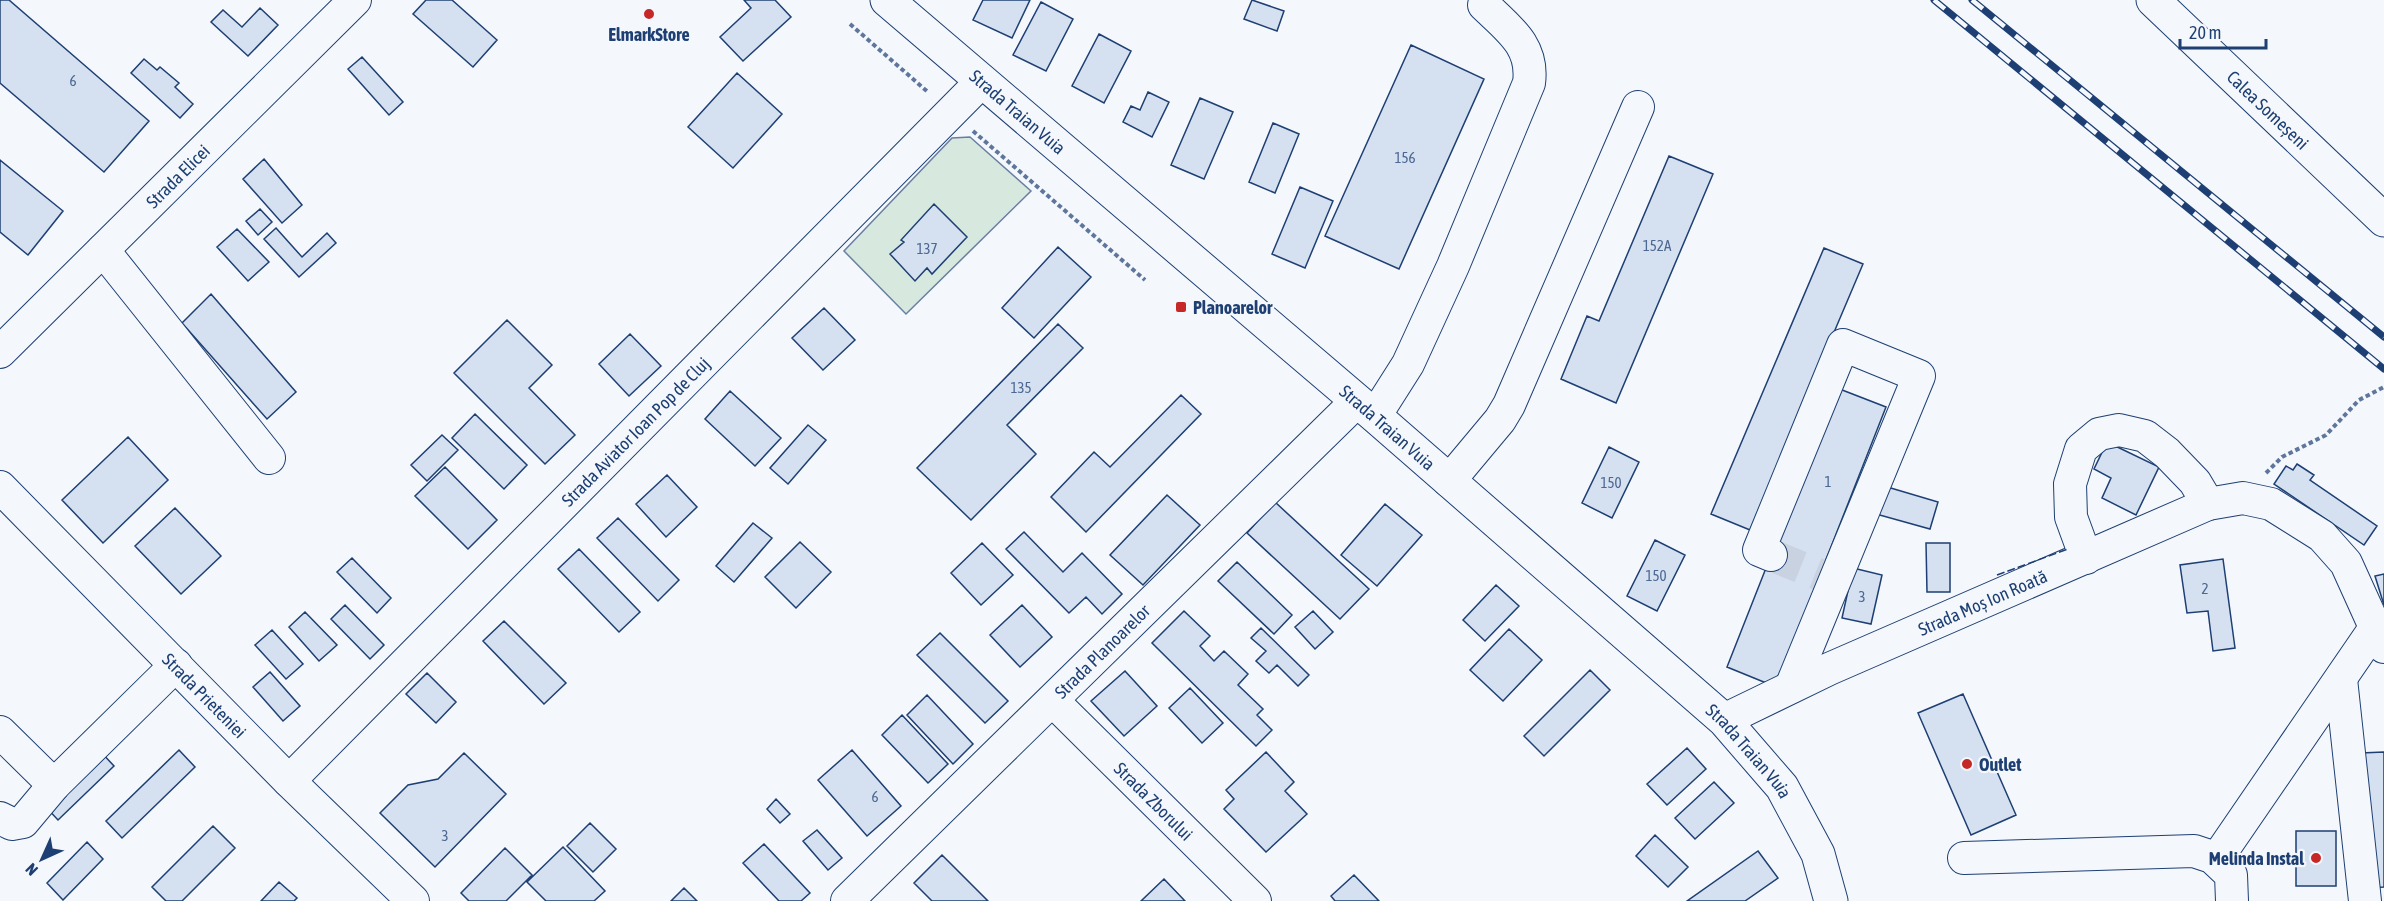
<svg xmlns="http://www.w3.org/2000/svg" width="2384" height="901" font-family="'Asap Condensed',sans-serif">
  <style>
    .green { fill: #d7e8df; stroke: #687fa3; stroke-width: 1.5 }
    .building { fill: #d5e0f0; stroke: #1d3f73; stroke-width: 1.5 }
    .lines { fill: none; stroke-linecap: round; stroke-linejoin: round }
    .minor-tunnel { stroke: #c9d2e0; stroke-width: 32; stroke-dasharray: 32 16; stroke-linecap: butt }
    .minor-casing { stroke: #1d3f73; stroke-width: 34 }
    .major-casing { stroke: #1d3f73; stroke-width: 35 }
    .path { stroke: #5e769c; stroke-width: 4; stroke-dasharray: 4.5 3; stroke-linecap: butt }
    .minor { stroke: #f4f7fb; stroke-width: 32 }
    .major { stroke: #f4f7fb; stroke-width: 33 }
    .rail-casing { stroke: #1d3f73; stroke-width: 7 }
    .rail { stroke: #f4f7fb; stroke-width: 4.5; stroke-dasharray: 14; stroke-linecap: butt }
    .fence { stroke: #1d3f73; stroke-width: 1.5; stroke-dasharray: 8 3; stroke-linecap: butt }
    .poi-dot { fill: #c62828; stroke: #f4f7fb; stroke-width: 2 }
    .labels { text-anchor: middle; dominant-baseline: central; stroke-width: 4.5; stroke-linejoin: round; paint-order: stroke }
    .number-label { font-size: 15px; fill: #4b6792 }
    .poi-label { font-size: 18px; font-weight: bold; fill: #1d3f73; stroke: #f4f7fb; text-anchor: start }
    .street-label { font-size: 18px; fill: #1d3f73; stroke: #f4f7fb }
  </style>
  <rect width="100%" height="100%" fill="#f4f7fb"/>
  <path class="green" d="M970,137L1031,191L906,314L844,251L952,138Z"/>
  <path class="building" d="M0,0H9L149,121L104,172L0,83Z
    M426,0H452L497,40L473,67L413,14Z
    M744,0H775L791,17L743,61L720,37L751,8Z
    M983,0H1030L1012,38L973,20Z
    M1252,0L1284,11L1277,31L1244,19Z
    M1041,2L1073,19L1046,71L1013,55Z
    M260,8L278,25L248,56L211,22L223,10L242,27Z
    M1099,34L1131,51L1104,103L1072,86Z
    M1411,45L1484,79L1399,269L1325,236Z
    M362,57L403,102L389,115L348,69Z
    M144,59L157,70L160,67L179,83L175,87L193,104L180,118L131,73Z
    M737,73L782,114L733,168L688,127Z
    M1148,92L1169,102L1152,137L1123,122L1131,106L1140,110Z
    M1200,98L1233,112L1204,179L1171,165Z
    M1273,123L1299,134L1275,193L1249,182Z
    M1669,156L1713,174L1616,403L1561,379L1587,316L1599,321Z
    M264,159L302,205L282,223L243,179Z
    M0,160L63,211L28,255L0,232Z
    M1300,187L1333,201L1305,268L1272,254Z
    M934,204L967,237L932,274L927,268L915,281L890,254L904,242L901,240Z
    M260,209L272,222L258,235L246,221Z
    M276,228L302,257L327,233L336,243L299,277L264,239Z
    M237,229L269,262L248,281L217,247Z
    M1058,247L1091,277L1034,338L1002,308Z
    M1824,248L1863,264L1750,530L1711,514Z
    M211,294L296,392L267,419L182,323Z
    M824,308L855,340L823,370L792,338Z
    M507,320L552,365L529,388L575,435L545,464L454,373Z
    M1058,324L1083,348L1007,425L1036,454L971,520L917,468Z
    M630,334L661,366L629,396L599,364Z
    M1837,388L1886,407L1776,687L1727,667Z
    M730,391L781,438L755,466L705,419Z
    M1181,395L1201,414L1086,532L1051,497L1094,452L1110,467Z
    M475,414L527,465L504,489L452,438Z
    M808,425L826,440L788,484L770,468Z
    M442,435L458,450L427,481L411,465Z
    M128,437L168,480L103,543L62,500Z
    M2107,442L2159,467L2136,515L2102,498L2111,478L2094,469Z
    M1609,447L1639,462L1612,518L1582,503Z
    M2297,464L2314,475L2310,480L2377,526L2364,545L2274,484L2286,466L2293,470Z
    M445,467L497,520L468,549L415,496Z
    M667,475L697,507L666,537L636,504Z
    M1884,486L1938,502L1930,529L1876,514Z
    M1167,495L1200,525L1143,585L1110,555Z
    M1275,502L1369,589L1340,619L1247,533Z
    M1385,504L1422,535L1377,586L1341,555Z
    M175,508L221,556L181,594L135,546Z
    M618,518L679,580L658,601L597,538Z
    M753,523L772,538L734,582L716,566Z
    M1024,532L1063,572L1082,553L1122,594L1102,614L1086,597L1069,613L1006,549Z
    M1655,540L1685,555L1657,611L1627,596Z
    M800,542L831,572L796,608L765,577Z
    M982,543L1013,575L981,605L951,573Z
    M1926,543H1950V592H1927Z
    M579,549L640,612L619,632L558,569Z
    M352,558L391,598L377,613L337,572Z
    M2223,559L2235,648L2213,651L2208,611L2187,613L2180,565Z
    M1237,562L1292,615L1274,634L1218,581Z
    M1853,568L1882,575L1871,624L1842,618Z
    M2384,574V605L2375,576Z
    M1496,585L1519,606L1485,641L1463,620Z
    M345,605L384,645L370,659L331,619Z
    M1022,605L1052,637L1020,667L990,635Z
    M1184,611L1210,636L1200,646L1214,661L1224,651L1248,674L1238,685L1263,709L1257,715L1272,730L1256,746L1152,643Z
    M1313,611L1333,632L1315,649L1295,627Z
    M305,612L337,645L319,661L289,627Z
    M504,621L566,683L544,704L483,641Z
    M1261,628L1309,675L1298,686L1277,665L1269,673L1256,661L1266,651L1251,638Z
    M1509,629L1542,660L1503,701L1470,670Z
    M272,630L303,664L286,679L255,645Z
    M940,633L1008,701L985,723L917,655Z
    M1590,670L1610,690L1544,756L1524,736Z
    M1125,671L1157,706L1124,736L1091,701Z
    M270,672L300,706L283,721L253,687Z
    M427,673L456,702L436,723L406,694Z
    M1190,688L1223,723L1202,743L1169,708Z
    M1963,694L2016,815L1971,835L1918,713Z
    M927,695L973,744L953,764L907,715Z
    M902,715L948,764L928,783L882,735Z
    M1687,748L1706,769L1667,805L1647,784Z
    M179,750L195,767L122,838L106,821Z
    M852,750L901,806L867,836L818,780Z
    M100,751L114,766L58,820L43,804Z
    M1266,752L1294,782L1285,791L1307,814L1266,852L1224,809L1234,799L1226,790Z
    M2384,752V887L2372,888L2361,753Z
    M464,753L506,794L435,867L380,813L408,785L438,779Z
    M1714,782L1734,803L1695,839L1675,818Z
    M776,799L790,814L780,823L767,809Z
    M590,823L616,849L593,872L567,846Z
    M213,826L235,848L182,901H166L152,887Z
    M817,830L842,858L828,870L803,841Z
    M2296,831H2336V886H2296Z
    M1655,835L1688,867L1668,887L1636,856Z
    M87,842L103,859L63,900L47,883Z
    M764,844L810,893L801,901H779L743,863Z
    M563,847L605,891L594,901H546L527,882Z
    M505,848L532,875L506,901H469L461,893Z
    M1758,851L1778,878L1745,901H1687Z
    M942,855L988,901H932L914,883Z
    M1354,875L1379,901H1335L1331,896Z
    M1164,879L1185,901H1141Z
    M279,882L297,898L294,901H261Z
    M684,888L697,901H671Z"/>
  <g class="lines">
    <path class="minor-tunnel" d="M1771,555L1820,575"/>
    <g class="minor-casing">
      <g id="minor">
        <path d="M103,250L269,458"/>
        <path id="s1" d="M0,352L355,0"/>
        <path d="M1375,416L1408,364L1453,266L1529,83C1534,46 1509,29 1484,5"/>
        <path d="M1449,481L1500,420L1509,405L1638,107"/>
        <path id="s2" d="M0,487L289,781L413,901"/>
        <path d="M1771,555L1759,550L1843,345L1919,376L1791,687"/>
        <path d="M2086,558L2071,517L2070,484L2081,449L2099,434L2119,430L2145,436L2167,453L2195,482L2208,504"/>
        <path d="M2341,679L2365,901"/>
        <path id="s3" d="M1053,701L1255,901"/>
        <path id="s4" d="M1724,720L1829,669L2208,504L2243,498L2271,504L2322,536L2346,563L2384,647"/>
        <path d="M0,732L54,785"/>
        <path id="s5" d="M289,781L982,81"/>
        <path d="M0,818L12,824L23,822L54,785L176,665"/>
        <path d="M1964,858L2194,851L2212,857L2231,875L2232,901"/>
        <path d="M2216,860L2375,628"/>
        <path id="s6" d="M847,901L1357,401"/>
      </g>
    </g>
    <g class="major-casing">
      <g id="major">
        <path id="s7" d="M887,0L1375,416L1724,720L1782,787L1818,854L1831,901"/>
        <path id="s8" d="M2153,0L2384,220"/>
      </g>
    </g>
    <path class="path" d="M850,24L929,93
      M973,131L1145,280
      M2266,473L2282,457L2326,435L2359,400L2384,387"/>
    <use href="#minor" class="minor"/>
    <use href="#major" class="major"/>
    <g class="rail-casing">
      <path id="rail" d="M1934,0L2384,369
        M1972,0L2384,337"/>
    </g>
    <use href="#rail" class="rail"/>
    <path class="fence" d="M1997,575L2068,549"/>
  </g>
  <g class="poi-dot">
    <circle cx="649" cy="14" r="6"/>
    <rect x="1175" y="301" width="12" height="12" rx="3"/>
    <circle cx="1967" cy="764" r="6"/>
    <circle cx="2316" cy="858" r="6"/>
  </g>
  <g class="labels">
    <g class="number-label">
      <text x="73" y="80">6</text>
      <text x="1405" y="157">156</text>
      <text x="1657" y="245">152A</text>
      <text x="927" y="248">137</text>
      <text x="1021" y="387">135</text>
      <text x="1828" y="481">1</text>
      <text x="1611" y="482">150</text>
      <text x="1656" y="575">150</text>
      <text x="2205" y="588">2</text>
      <text x="1862" y="596">3</text>
      <text x="875" y="796">6</text>
      <text x="445" y="835">3</text>
    </g>
    <g class="poi-label">
      <text x="649" y="34" text-anchor="middle">ElmarkStore</text>
      <text x="1193" y="307">Planoarelor</text>
      <text x="1979" y="764">Outlet</text>
      <text x="2304" y="858" text-anchor="end">Melinda Instal</text>
    </g>
    <g class="street-label">
      <text stroke="none"><textPath href="#s8" startOffset="159">Calea Someșeni</textPath></text>
      <text stroke="none"><textPath href="#s7" startOffset="172">Strada Traian Vuia</textPath></text>
      <text stroke="none"><textPath href="#s1" startOffset="250">Strada Elicei</textPath></text>
      <text stroke="none"><textPath href="#s7" startOffset="658">Strada Traian Vuia</textPath></text>
      <text stroke="none"><textPath href="#s5" startOffset="492">Strada Aviator Ioan Pop de Cluj</textPath></text>
      <text stroke="none"><textPath href="#s4" startOffset="284">Strada Moș Ion Roată</textPath></text>
      <text stroke="none"><textPath href="#s6" startOffset="357">Strada Planoarelor</textPath></text>
      <text stroke="none"><textPath href="#s2" startOffset="292">Strada Prieteniei</textPath></text>
      <text stroke="none"><textPath href="#s7" startOffset="1144">Strada Traian Vuia</textPath></text>
      <text stroke="none"><textPath href="#s3" startOffset="142">Strada Zborului</textPath></text>
    </g>
  </g>
  <g transform="translate(42 859) rotate(225)" stroke="#f4f7fb" stroke-width="4.5" paint-order="stroke">
  <path d="M0-4.5L10 22L0 15L-10 22Z" fill="#1d3f73"/>
  <text y="-9" font-size="16" font-weight="bold" text-anchor="middle" fill="#1d3f73">N</text>
  </g>
  <path d="M2180 39v9h86v-9" fill="none" stroke="#1d3f73" stroke-width="3"/>
  <text x="2189" y="39" font-size="18" fill="#1d3f73" stroke="#f4f7fb" stroke-width="4.5" paint-order="stroke">20 m</text>
</svg>
